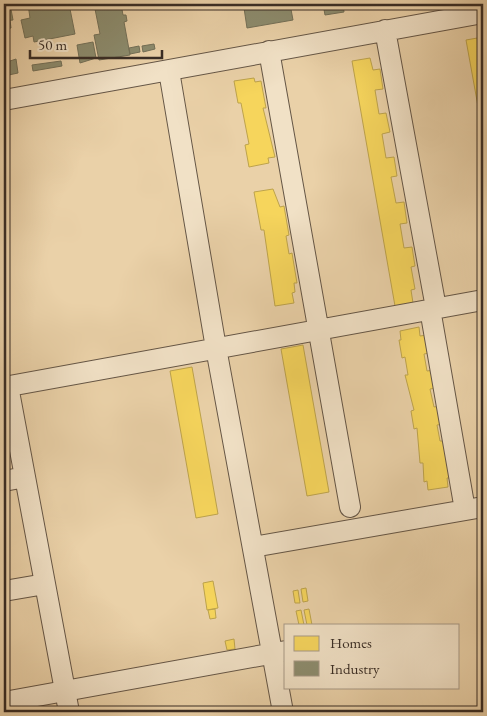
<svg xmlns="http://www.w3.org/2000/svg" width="487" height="716" font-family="'EB Garamond',serif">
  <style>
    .homes { fill: #f6d55c; stroke: #bda34c }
    .industry { fill: #8c8c6e; stroke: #737058 }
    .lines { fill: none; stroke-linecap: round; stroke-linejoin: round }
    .street-casing { stroke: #655646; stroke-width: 22 }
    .street { stroke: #f1e1c6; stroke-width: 20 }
  </style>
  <rect width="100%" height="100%" fill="#ead1a8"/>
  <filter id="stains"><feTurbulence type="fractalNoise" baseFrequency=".004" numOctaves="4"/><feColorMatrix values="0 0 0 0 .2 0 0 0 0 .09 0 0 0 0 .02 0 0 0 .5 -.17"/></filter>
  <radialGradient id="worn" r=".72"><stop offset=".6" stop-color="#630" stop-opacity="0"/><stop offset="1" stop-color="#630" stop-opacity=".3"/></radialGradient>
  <path class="homes" d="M483,37V134L466,40Z
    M370,58L373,70L380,69L383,89L375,90L379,114L386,113L390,132L382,134L386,158L394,157L397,176L391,177L396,203L404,202L407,223L400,224L404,248L412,247L415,266L411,267L415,289L411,290L413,303L395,306L352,61Z
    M254,78L255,82L261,81L266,108H263L275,157L268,158L269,163L249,167L245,145L249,144L241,103H238L234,81Z
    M273,189L280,207L284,206L289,235L286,236L289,254L292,253L297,283H294L295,292L292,293L294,303L275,306L264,230H261L254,192Z
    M419,327L420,336L427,335L430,353L424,354L427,371L434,370L437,388L430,389L434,407L440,406L444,424L437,425L440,441H446L450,478H447L448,487L428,490L427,481L424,482L423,463H420L417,428L414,429L411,411L414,410L405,375H408L405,357L402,358L399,340H401L400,331Z
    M303,345L329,492L307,496L281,349Z
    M192,367L218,514L196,518L170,371Z
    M213,581L218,608L207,610L203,583Z
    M306,588L308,601L303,602L301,589Z
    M298,590L300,603H295L293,591Z
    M215,609L216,618L210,619L208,610Z
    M309,609L312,625H307L304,610Z
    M301,610L304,625H299L296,611Z
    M234,639L235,649L227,650L225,641Z"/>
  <path class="industry" d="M4,4H10L13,20L4,21Z
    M28,4H69L75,34L34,42L33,36L25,38L21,20L30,18Z
    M94,4H121L123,15H126L127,21L124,22L130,55L99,60L94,35L100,34Z
    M201,4H222L202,7Z
    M266,4H290L293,20L247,28L244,8Z
    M323,4H343L344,12L325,15Z
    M10,20L11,28L4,29V21Z
    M93,42L96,58L80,63L77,45Z
    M154,44L155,49L143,52L142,46Z
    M4,45L7,62L4,63Z
    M139,46L140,52L130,54L129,48Z
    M16,59L18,73L4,76V63Z
    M61,61L62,66L33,71L32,65Z"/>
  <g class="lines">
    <g class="street-casing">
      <path id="street" d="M385,30L436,308
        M269,51L350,507
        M169,71L216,348L283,712
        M4,100L483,13
        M430,309L465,510
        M8,386L69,712
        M4,387L483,300
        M4,481L25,477
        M253,547L483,507
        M4,591L45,584
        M4,702L286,651"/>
    </g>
    <use href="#street" class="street"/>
  </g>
  <rect width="487" height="716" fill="none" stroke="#ead1a8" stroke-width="20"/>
  <rect x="5" y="5" width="477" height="706" fill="none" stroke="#392d25" stroke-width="2.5"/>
  <rect x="10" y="10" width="467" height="696" fill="none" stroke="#392d25"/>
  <rect x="284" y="624" width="175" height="65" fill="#f1e1c6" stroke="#a79986"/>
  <rect x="294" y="636" width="25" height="15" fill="#f6d55c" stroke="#a79986"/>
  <text x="330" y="648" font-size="15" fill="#392d25">Homes</text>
  <rect x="294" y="661" width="25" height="15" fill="#8c8c6e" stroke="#a79986"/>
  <text x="330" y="674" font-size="15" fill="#392d25">Industry</text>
  <path d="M30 50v8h132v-8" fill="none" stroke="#392d25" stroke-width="2.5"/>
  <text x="38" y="50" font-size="15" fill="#392d25" stroke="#f1e1c6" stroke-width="4" paint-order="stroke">50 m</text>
  <rect width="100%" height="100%" filter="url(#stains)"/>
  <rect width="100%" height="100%" fill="url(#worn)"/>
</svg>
